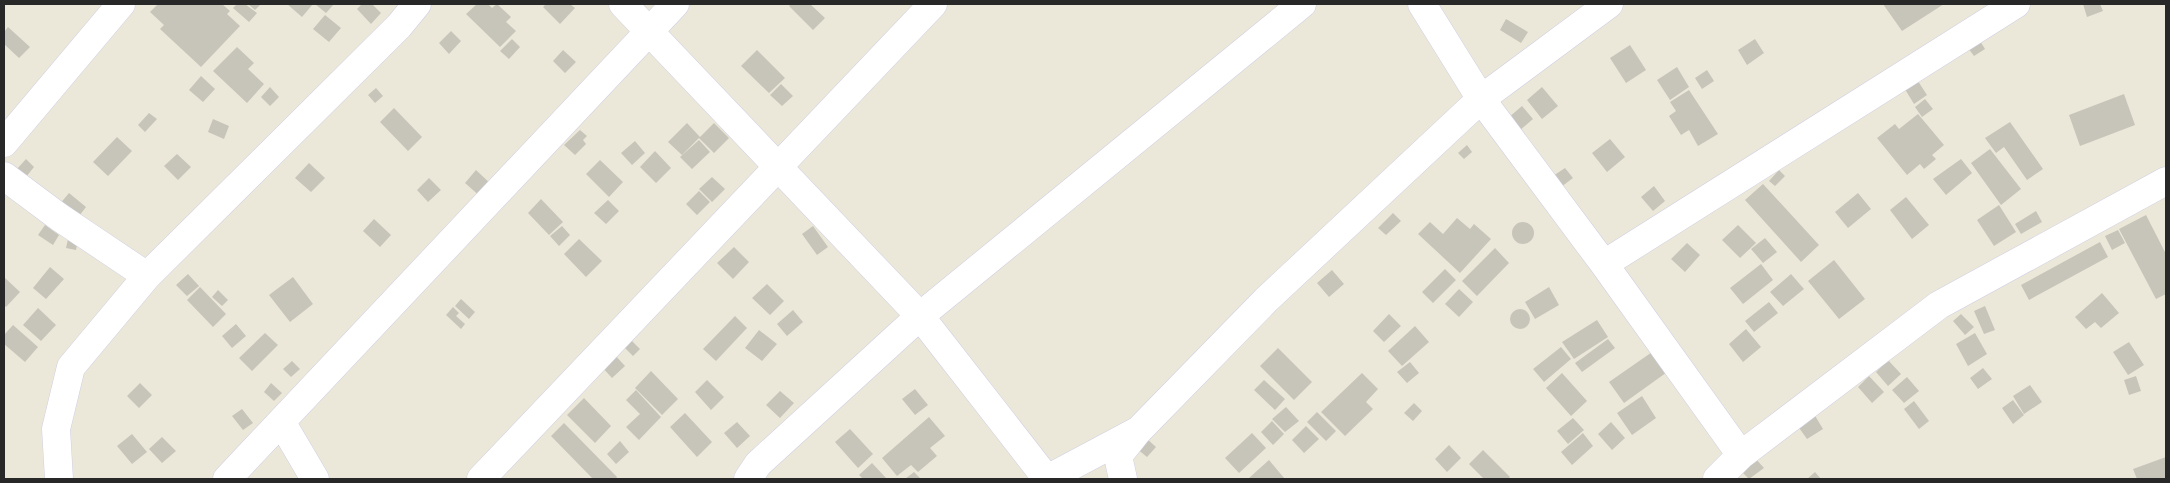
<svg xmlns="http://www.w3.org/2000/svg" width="2170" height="483" font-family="Helvetica,sans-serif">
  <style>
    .building { fill: #c7c5b9 }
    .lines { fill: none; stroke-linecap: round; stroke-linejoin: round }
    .street-casing { stroke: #d0cfe2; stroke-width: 29 }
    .street { stroke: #fff; stroke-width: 28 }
  </style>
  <rect width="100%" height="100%" fill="#ece8d9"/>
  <path class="building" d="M158,4H222L230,11L227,14L240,26L201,67L160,29L164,25L150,12Z
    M237,4H245L257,13L249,22L233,8Z
    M248,4H261L255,10Z
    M287,4H313L302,17Z
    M315,4H334L326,13Z
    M362,4H372L381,13L371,24L357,9Z
    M477,4H488L492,8L497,4L511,17L506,22L516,31L500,47L466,14Z
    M546,4H570L575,8L560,24L543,7Z
    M791,4H810L825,18L813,30L789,6Z
    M1883,4H1944L1902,31Z
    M2083,4H2100L2103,11L2087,17Z
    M325,15L341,28L329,42L313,29Z
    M1506,19L1528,32L1521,43L1500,30Z
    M8,27L30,47L19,58L4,44V32Z
    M451,31L461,41L449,54L439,43Z
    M512,39L520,47L509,59L500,51Z
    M1755,39L1764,53L1747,65L1738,50Z
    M1980,41L1985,49L1974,56L1968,48Z
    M1630,45L1646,70L1626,83L1610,58Z
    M237,47L254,63L248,69L264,84L247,103L213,71Z
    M563,50L576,62L565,73L553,61Z
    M757,50L785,78L769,93L741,66Z
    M1677,67L1689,87L1670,100L1657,80Z
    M1707,70L1714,81L1702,89L1695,78Z
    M201,76L215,89L203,102L189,90Z
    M1916,78L1927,95L1914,104L1903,86Z
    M781,84L793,96L782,106L770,95Z
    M270,87L279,97L270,106L261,97Z
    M1542,87L1558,106L1542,119L1527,100Z
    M376,88L383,96L375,103L368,95Z
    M1689,90L1718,134L1698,146L1689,130L1681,135L1669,116L1676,111L1670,102Z
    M2124,94L2135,125L2080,146L2069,115Z
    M1925,99L1933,109L1922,117L1915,107Z
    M1522,106L1533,119L1519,131L1508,118Z
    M394,108L422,137L408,151L380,122Z
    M149,113L157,119L145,132L138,125Z
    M1918,114L1944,145L1932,155L1936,159L1924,169L1920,164L1907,175L1877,138L1895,124L1899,129Z
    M213,119L229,126L224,139L208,132Z
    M2010,122L2043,169L2027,180L2004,147L1996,153L1985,138Z
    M687,123L700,137L714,123L729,138L714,153L699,138L682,155L668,142Z
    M580,130L587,136L583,140L586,144L575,155L564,145Z
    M117,137L132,151L108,176L93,162Z
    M1610,139L1625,157L1607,172L1592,153Z
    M699,140L710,152L692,169L680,157Z
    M635,141L645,153L632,165L621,153Z
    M1467,145L1472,152L1464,159L1458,153Z
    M1990,149L2021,189L2001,205L1971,163Z
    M655,151L671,168L656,183L640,167Z
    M177,154L191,167L178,180L164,166Z
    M26,159L34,167L26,177L17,169Z
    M1961,159L1972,173L1946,195L1933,179Z
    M600,160L623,182L609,197L586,174Z
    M309,163L325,178L311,192L295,178Z
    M1565,168L1573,178L1561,187L1553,176Z
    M476,170L493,186L482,198L465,183Z
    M1779,170L1785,176L1775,186L1769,181Z
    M712,177L725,189L712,202L699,189Z
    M429,178L441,190L428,202L417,190Z
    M1763,184L1819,245L1801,262L1745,200Z
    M1654,186L1665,201L1653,211L1641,197Z
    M699,191L710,202L697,215L686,204Z
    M69,193L86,207L76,220L59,205Z
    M1858,193L1871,209L1848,228L1835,212Z
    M1906,197L1929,225L1912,239L1890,210Z
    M541,199L563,222L549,235L528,213Z
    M608,200L619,211L606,224L594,213Z
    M1999,205L2016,232L1994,246L1977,220Z
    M2036,211L2042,222L2021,234L2015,224Z
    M1393,213L1401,221L1386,235L1378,228Z
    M2146,215L2166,254V294L2156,299L2119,229Z
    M1457,218L1470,229L1474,224L1491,239L1460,273L1418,234L1430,222L1443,234Z
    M374,219L391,235L380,247L363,231Z
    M1512 233a11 11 0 1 1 22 0a11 11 0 1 1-22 0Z
    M45,225L59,235L53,245L38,235Z
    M1738,225L1756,243L1740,258L1722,240Z
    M562,226L570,235L559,246L550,236Z
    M813,226L828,247L817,255L802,234Z
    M2118,230L2125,243L2112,250L2105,236Z
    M1765,238L1777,252L1763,263L1751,249Z
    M68,239L78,240L76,250L66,248Z
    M579,239L602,261L586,277L564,254Z
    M2100,242L2108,257L2029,300L2021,285Z
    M1687,243L1700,255L1685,272L1671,259Z
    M734,247L749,262L733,279L717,263Z
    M1495,248L1509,263L1477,296L1462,281Z
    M1834,260L1865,299L1839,319L1808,281Z
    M1761,264L1773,280L1743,304L1730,288Z
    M50,267L64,279L46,299L33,288Z
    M1445,269L1456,280L1433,303L1422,292Z
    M1332,270L1344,284L1329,297L1317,283Z
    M188,274L199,286L187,296L176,285Z
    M1791,274L1804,289L1783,306L1770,292Z
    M4,277L20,292L6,307L4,305Z
    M293,277L313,304L290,322L269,295Z
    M767,284L784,301L770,315L752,298Z
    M200,287L226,314L213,327L187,300Z
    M1549,287L1559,305L1535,319L1525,302Z
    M1459,289L1473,302L1459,317L1445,304Z
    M218,290L228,300L222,306L212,297Z
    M2102,293L2119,313L2101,328L2095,322L2086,329L2075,317Z
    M461,299L475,312L469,319L455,306Z
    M1769,302L1778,313L1754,332L1745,321Z
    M1985,306L1995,330L1984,334L1974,311Z
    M453,307L459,313L456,316L465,324L461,329L446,315Z
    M38,308L56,325L41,341L23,325Z
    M1510 319a10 10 0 1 1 20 0a10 10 0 1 1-20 0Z
    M793,310L803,322L787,336L777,324Z
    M1389,314L1401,326L1384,342L1373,331Z
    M1961,314L1974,327L1965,335L1953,321Z
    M735,316L747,328L716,361L703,349Z
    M1597,320L1608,337L1574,359L1562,342Z
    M236,324L246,336L232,348L222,336Z
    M13,325L38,347L25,362L4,344V335Z
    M1415,326L1429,342L1402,366L1388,351Z
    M1746,329L1761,347L1743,362L1729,344Z
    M759,330L777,344L762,361L745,348Z
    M265,333L278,345L252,371L239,358Z
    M1975,333L1987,354L1968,366L1956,344Z
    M629,338L640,349L633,356L622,345Z
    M1608,339L1615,348L1582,372L1575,363Z
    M2129,342L2144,365L2128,375L2113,352Z
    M1561,347L1571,359L1544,382L1533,369Z
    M1278,348L1312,382L1294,400L1260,366Z
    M1655,350L1670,370L1624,403L1609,382Z
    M614,354L625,366L612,378L601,366Z
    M1888,360L1901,374L1888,386L1876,372Z
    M292,361L300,369L291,377L283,369Z
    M1410,362L1419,373L1407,383L1397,372Z
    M1983,368L1992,379L1978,389L1970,378Z
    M651,371L678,399L662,415L635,388Z
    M1362,373L1378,389L1366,402L1373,409L1345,436L1321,412Z
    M1562,373L1587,401L1571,416L1546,388Z
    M1869,376L1884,392L1872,403L1858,387Z
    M2136,376L2141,391L2129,395L2124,380Z
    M1907,377L1919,391L1904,403L1892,390Z
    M707,380L724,397L711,410L695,392Z
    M1264,380L1285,399L1275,410L1254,390Z
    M140,383L152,395L139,408L127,396Z
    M271,383L282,393L274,401L264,392Z
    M2030,385L2042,402L2024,414L2013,396Z
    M915,389L928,405L915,415L902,399Z
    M636,390L661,417L639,440L626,427L640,414L626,400Z
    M780,391L794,403L780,418L766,405Z
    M1642,396L1656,418L1632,435L1617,413Z
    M584,398L611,426L595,443L567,415Z
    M2013,400L2024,415L2013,424L2002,408Z
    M1914,401L1929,421L1919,429L1904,409Z
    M1414,403L1422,411L1413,421L1404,413Z
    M1286,407L1299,421L1285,432L1272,419Z
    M242,409L253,423L243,430L232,416Z
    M1317,412L1336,431L1326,441L1307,422Z
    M685,413L712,442L697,457L670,427Z
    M1814,414L1823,429L1807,439L1797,425Z
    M929,417L945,436L930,448L937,456L918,472L911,465L897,476L882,458Z
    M1573,418L1584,430L1568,444L1557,431Z
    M1272,421L1284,434L1273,445L1261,432Z
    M737,422L750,436L737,448L724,433Z
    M1611,422L1625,438L1612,450L1598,434Z
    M564,423L617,477L616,479H593L551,436Z
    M1306,426L1319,439L1304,453L1292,440Z
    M850,429L873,454L858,468L835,442Z
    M1252,433L1266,448L1239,473L1225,458Z
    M1583,433L1593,446L1572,465L1561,452Z
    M132,434L147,452L132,464L117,446Z
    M162,437L176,451L162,463L149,449Z
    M1146,438L1156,447L1147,457L1136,448Z
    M620,441L629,452L616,464L607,454Z
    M1449,445L1461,458L1447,472L1435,459Z
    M1483,450L1510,477L1508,479H1484L1469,464Z
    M2166,457V479H2137L2133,469Z
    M1755,458L1764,468L1749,479L1741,471Z
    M1269,460L1285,479H1250L1249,478Z
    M872,463L886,478L884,479H863L859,475Z
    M914,472L921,479H905Z
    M1815,472L1821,479H1807Z"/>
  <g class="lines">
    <g class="street-casing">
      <path id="street" d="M623,4L920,316L1047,479L1139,430L1266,300L1481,99L1609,4
        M1422,4L1481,99L1604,264L1741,455L1717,479
        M4,143L121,4
        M4,176L59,217L147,276
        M1604,264L2016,4
        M282,423L315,479
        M1741,455L1939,305L2166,181
        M59,479L56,429L71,367L147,276L399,26L417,4
        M227,479L675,4
        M481,479L933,4
        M748,479L758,464L920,316L1302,4
        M1123,479L1118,456L1137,432"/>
    </g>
    <use href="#street" class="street"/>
  </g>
  <rect width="2170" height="483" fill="none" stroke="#282828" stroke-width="10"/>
</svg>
